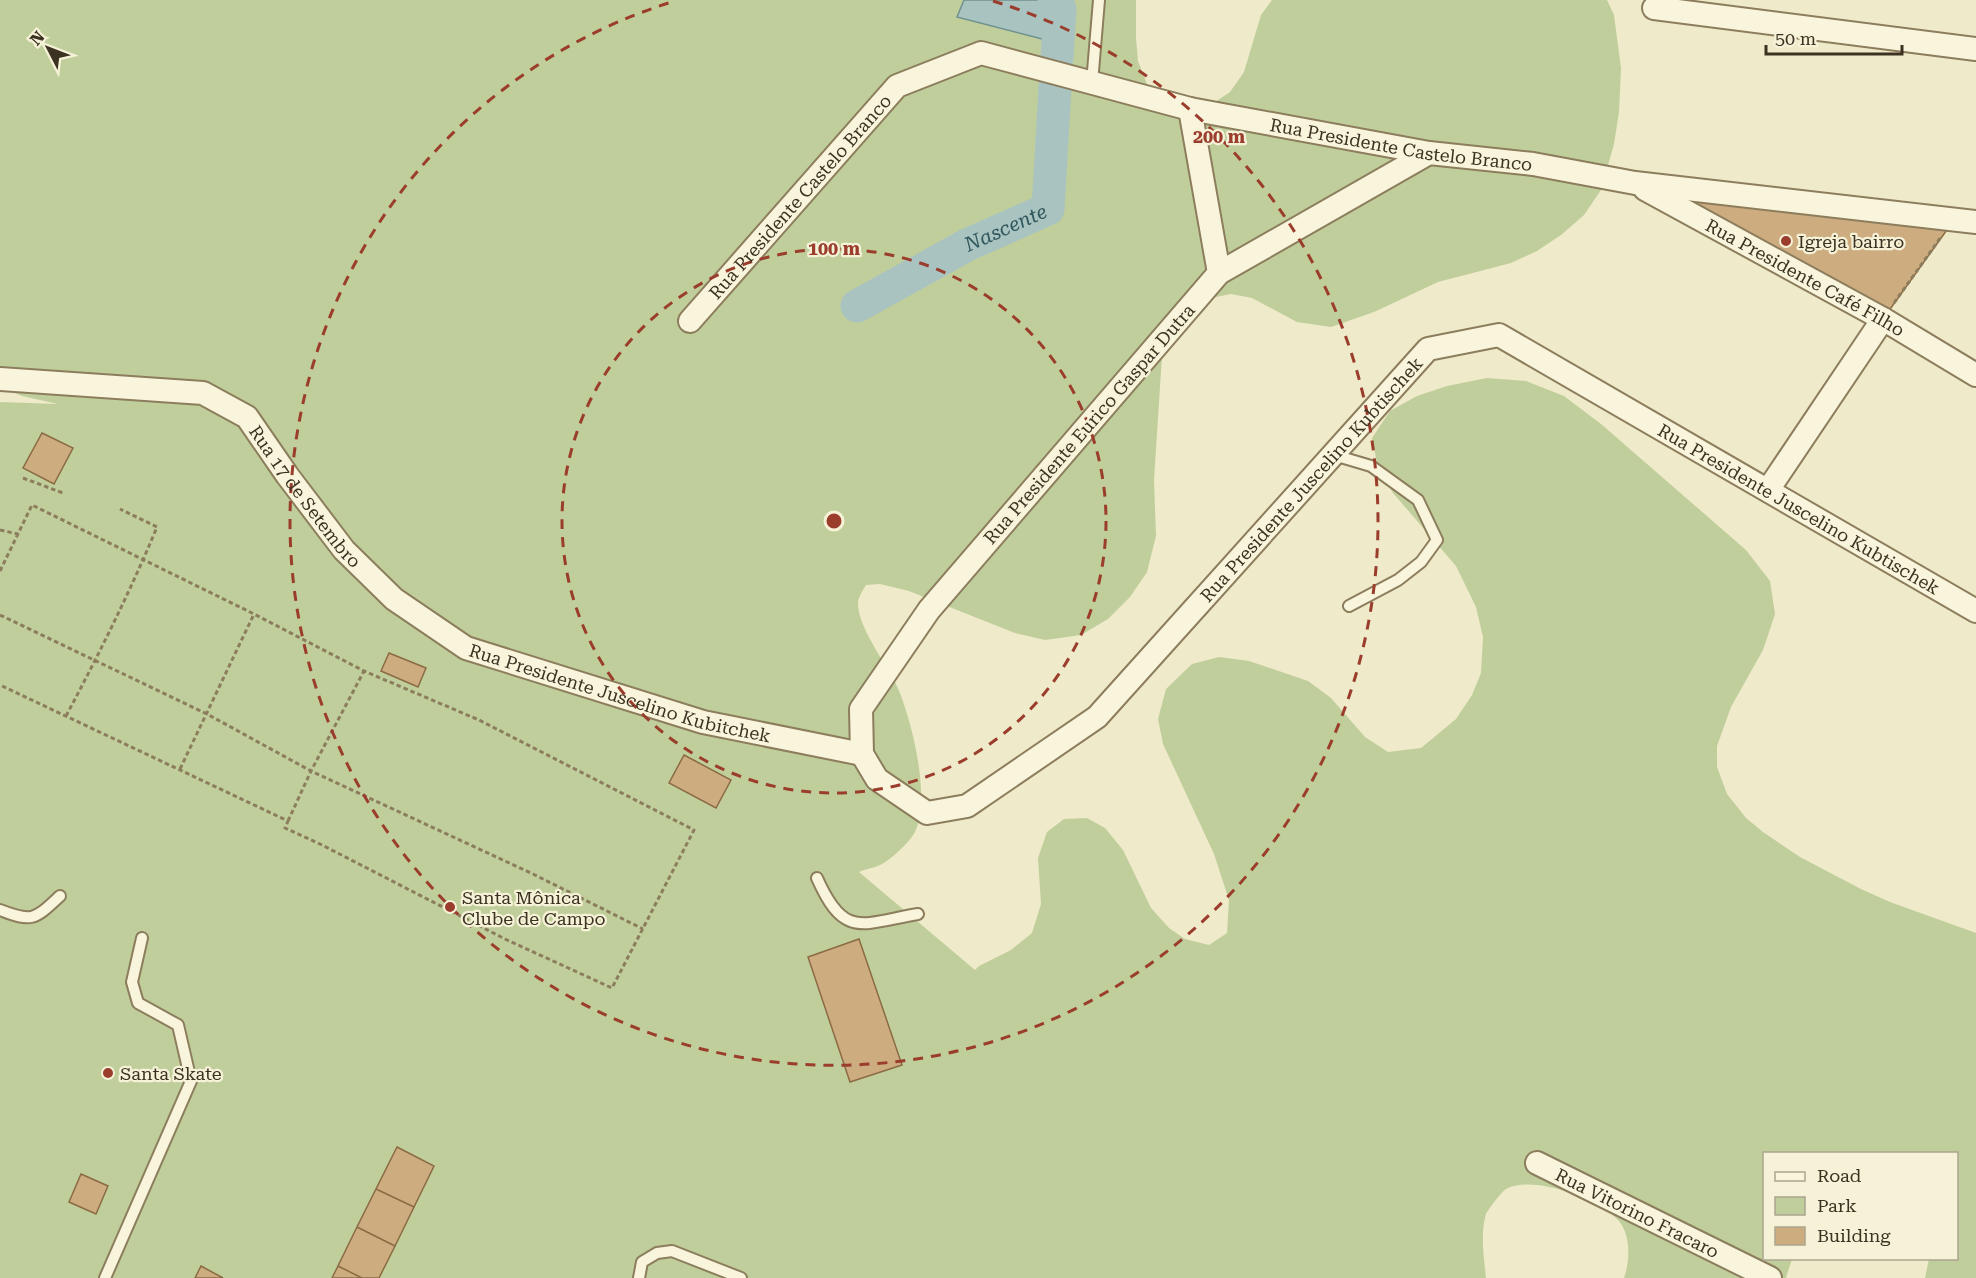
<svg xmlns="http://www.w3.org/2000/svg" width="1976" height="1278" font-family="'Roboto Serif',serif">
  <style>
    .green { fill: #c0ce9c }
    .water { fill: #a9c3c0; stroke: #70928f; stroke-width: 1.5 }
    .lines { fill: none; stroke-linecap: round; stroke-linejoin: round }
    .river { stroke: #a9c3c0; stroke-width: 33 }
    .building { fill: #cdac7f; stroke: #8b6b43; stroke-width: 1.5 }
    .service-casing { stroke: #8c7d5d; stroke-width: 14 }
    .minor-casing { stroke: #8c7d5d; stroke-width: 26 }
    .path { stroke: #8c7d5d; stroke-width: 3; stroke-dasharray: 4.5 3; stroke-linecap: butt }
    .service { stroke: #f9f5dc; stroke-width: 10 }
    .minor { stroke: #f9f5dc; stroke-width: 22 }
    .ring { fill: none; stroke: #9b3d2d; stroke-width: 3; stroke-dasharray: 10 8 }
    .poi-dot { fill: #9b3d2d; stroke: #f6f2d8; stroke-width: 2 }
    .labels { text-anchor: middle; dominant-baseline: central; stroke-width: 4.5; stroke-linejoin: round; paint-order: stroke }
    .street-label { font-size: 18px; fill: #3c3221; stroke: #f6f2d8 }
    .poi-label { font-size: 18px; fill: #3c3221; stroke: #f6f2d8; text-anchor: start }
    .water-label { font-size: 20px; font-style: italic; fill: #30575c; stroke: #f6f2d8 }
    .centre { fill: #9b3d2d; stroke: #f6f2d8; stroke-width: 3 }
    .ring-label { font-size: 18px; text-anchor: middle; font-weight: bold; fill: #9b3d2d; stroke: #f6f2d8; stroke-width: 4.5; stroke-linejoin: round; paint-order: stroke }
  </style>
  <rect width="100%" height="100%" fill="#efeac9"/>
  <path class="green" d="M0,0H1136V38L1138,61L1147,84L1168,104L1209,106L1230,92L1244,72L1261,15L1272,0H1607L1614,15L1621,68L1619,112L1614,144L1601,190L1584,215L1561,235L1537,251L1511,263L1438,282L1374,312L1331,327L1297,322L1252,298L1231,294L1206,299L1162,356L1154,480L1156,536L1147,572L1130,597L1108,619L1081,635L1045,640L1015,633L909,591L880,584L866,585C863,590 859,596 858,602C857,626 885,662 896,684C911,715 935,809 911,838C906,845 888,862 880,865C874,868 865,869 859,872L975,970L979,966L1011,950L1032,933L1041,904L1038,858L1047,832L1064,819L1087,818L1105,828L1123,850L1151,908L1169,928L1185,939L1209,945L1227,933L1229,900L1214,854L1163,744L1158,719L1166,689L1192,664L1219,657L1249,661L1308,681L1331,698L1365,737L1388,752L1421,748L1456,719L1472,695L1481,673L1483,637L1476,607L1456,566L1393,493L1378,468L1372,438L1390,411L1417,396L1447,386L1487,378L1526,381L1564,396L1601,424L1746,550L1770,581L1775,614L1763,650L1731,707L1717,746V767L1727,794L1746,818L1763,832L1800,857L1861,889L1890,902L1976,933V1278H1925L1929,1259L1956,1258V1154H1892L1889,1152L1764,1154V1258L1792,1259L1786,1278H1624C1630,1261 1631,1236 1619,1221C1600,1199 1533,1174 1506,1189C1502,1191 1488,1210 1486,1214C1480,1234 1484,1258 1486,1278H0V402L58,404L22,396L0,387Z"/>
  <path class="water" d="M964,0H1065L1058,43L957,17Z"/>
  <g class="lines">
    <g class="river">
      <path d="M1054,0L1060,9L1057,58"/>
      <path id="s1" d="M857,306L967,245L1048,209L1055,88"/>
    </g>
  </g>
  <path class="building" d="M1647,190L1954,220L1883,319Z
    M42,433L73,448L54,484L23,468Z
    M389,653L426,668L418,687L381,671Z
    M684,755L731,780L716,808L669,783Z
    M859,939L902,1065L850,1082L808,957Z
    M397,1147L434,1166L414,1207L376,1189Z
    M81,1174L108,1186L96,1214L69,1202Z
    M376,1189L414,1207L395,1246L357,1227Z
    M357,1227L395,1246L379,1278H362L338,1266Z
    M201,1266L223,1278H195Z
    M338,1266L362,1278H332Z"/>
  <g class="lines">
    <g class="service-casing">
      <path id="service" d="M1092,83L1099,0
        M1334,455L1371,466L1418,500L1437,540L1421,562L1398,580L1349,606
        M817,878C844,939 861,924 918,914
        M0,910C33,923 35,919 60,896
        M105,1278L191,1081L178,1025L138,1003L132,982L142,938
        M639,1278L642,1262L657,1253L672,1251L741,1278"/>
    </g>
    <g class="minor-casing">
      <g id="minor">
        <path d="M1654,8L1976,49"/>
        <path id="s2" d="M1190,109L1219,273L929,610L861,709L862,754L877,779L927,813L967,806L1097,717L1428,349L1499,335L1976,611"/>
        <path id="s3" d="M1645,189L1883,319L1976,375"/>
        <path d="M1219,273L1429,153"/>
        <path id="s4" d="M690,321L897,86L981,53L1190,109L1429,153L1533,164L1635,183L1976,222"/>
        <path id="s5" d="M0,379L203,393L247,417L287,475L344,550L394,599L466,648L703,722L862,754"/>
        <path d="M1768,490L1883,319"/>
        <path id="s6" d="M1537,1163L1770,1278"/>
      </g>
    </g>
    <path class="path" d="M1894,303L1941,237
      M23,478L63,493
      M0,530L18,534
      M0,571L32,505L254,614L364,671L479,720L694,830L612,988L505,939L322,845L285,828L288,821L0,685
      M0,615L207,714L311,771L533,874L643,929
      M66,716C99,654 130,592 157,527L120,509
      M180,769L254,614
      M288,821L311,771L364,671"/>
    <use href="#service" class="service"/>
    <use href="#minor" class="minor"/>
  </g>
  <g class="ring">
    <circle cx="834" cy="521" r="272"/>
    <path d="M993 1A544 544 0 1 1 675 1"/>
  </g>
  <g class="poi-dot">
    <circle cx="1786" cy="241" r="6"/>
    <circle cx="450" cy="907" r="6"/>
    <circle cx="108" cy="1073" r="6"/>
  </g>
  <g class="labels">
    <g class="street-label">
      <text stroke="none"><textPath href="#s4" startOffset="834">Rua Presidente Castelo Branco</textPath></text>
      <text stroke="none"><textPath href="#s4" startOffset="166">Rua Presidente Castelo Branco</textPath></text>
      <text stroke="none"><textPath href="#s3" startOffset="183">Rua Presidente Café Filho</textPath></text>
      <text transform="translate(1089 424) rotate(-49)">Rua Presidente Eurico Gaspar Dutra</text>
      <text stroke="none"><textPath href="#s2" startOffset="1384">Rua Presidente Juscelino Kubtischek</textPath></text>
      <text stroke="none"><textPath href="#s5" startOffset="352">Rua 17 de Setembro</textPath></text>
      <text stroke="none"><textPath href="#s2" startOffset="1978">Rua Presidente Juscelino Kubtischek</textPath></text>
      <text stroke="none"><textPath href="#s5" startOffset="736">Rua Presidente Juscelino Kubitchek</textPath></text>
      <text stroke="none"><textPath href="#s6" startOffset="112">Rua Vitorino Fracaro</textPath></text>
    </g>
    <g class="poi-label">
      <text x="1798" y="241">Igreja bairro</text>
      <text x="462" y="897">Santa Mônica<tspan x="462" dy="21">Clube de Campo</tspan></text>
      <text x="120" y="1073">Santa Skate</text>
    </g>
    <g class="water-label">
      <text stroke="none"><textPath href="#s1" startOffset="168">Nascente</textPath></text>
    </g>
  </g>
  <circle cx="834" cy="521" r="9" class="centre"/>
  <g class="ring-label">
    <text x="1219" y="143">200 m</text>
    <text x="834" y="255">100 m</text>
  </g>
  <rect x="1763" y="1152" width="195" height="108" fill="#f6f2d8" stroke="#aca58f" stroke-width="1.5"/>
  <rect x="1775" y="1172" width="30" height="9" fill="#f9f5dc" stroke="#aca58f" stroke-width="1.5"/>
  <text x="1817" y="1182" font-size="18" fill="#3c3221">Road</text>
  <rect x="1775" y="1197" width="30" height="18" fill="#c0ce9c" stroke="#aca58f" stroke-width="1.5"/>
  <text x="1817" y="1212" font-size="18" fill="#3c3221">Park</text>
  <rect x="1775" y="1227" width="30" height="18" fill="#cdac7f" stroke="#aca58f" stroke-width="1.5"/>
  <text x="1817" y="1242" font-size="18" fill="#3c3221">Building</text>
  <g transform="translate(48 48) rotate(312)" stroke="#f6f2d8" stroke-width="4.5" paint-order="stroke">
  <path d="M0-4.5L10 22L0 15L-10 22Z" fill="#3c3221"/>
  <text y="-9" font-size="16" font-weight="bold" text-anchor="middle" fill="#3c3221">N</text>
  </g>
  <path d="M1766 45v9h136v-9" fill="none" stroke="#3c3221" stroke-width="3"/>
  <text x="1775" y="45" font-size="18" fill="#3c3221" stroke="#f6f2d8" stroke-width="4.5" paint-order="stroke">50 m</text>
</svg>
